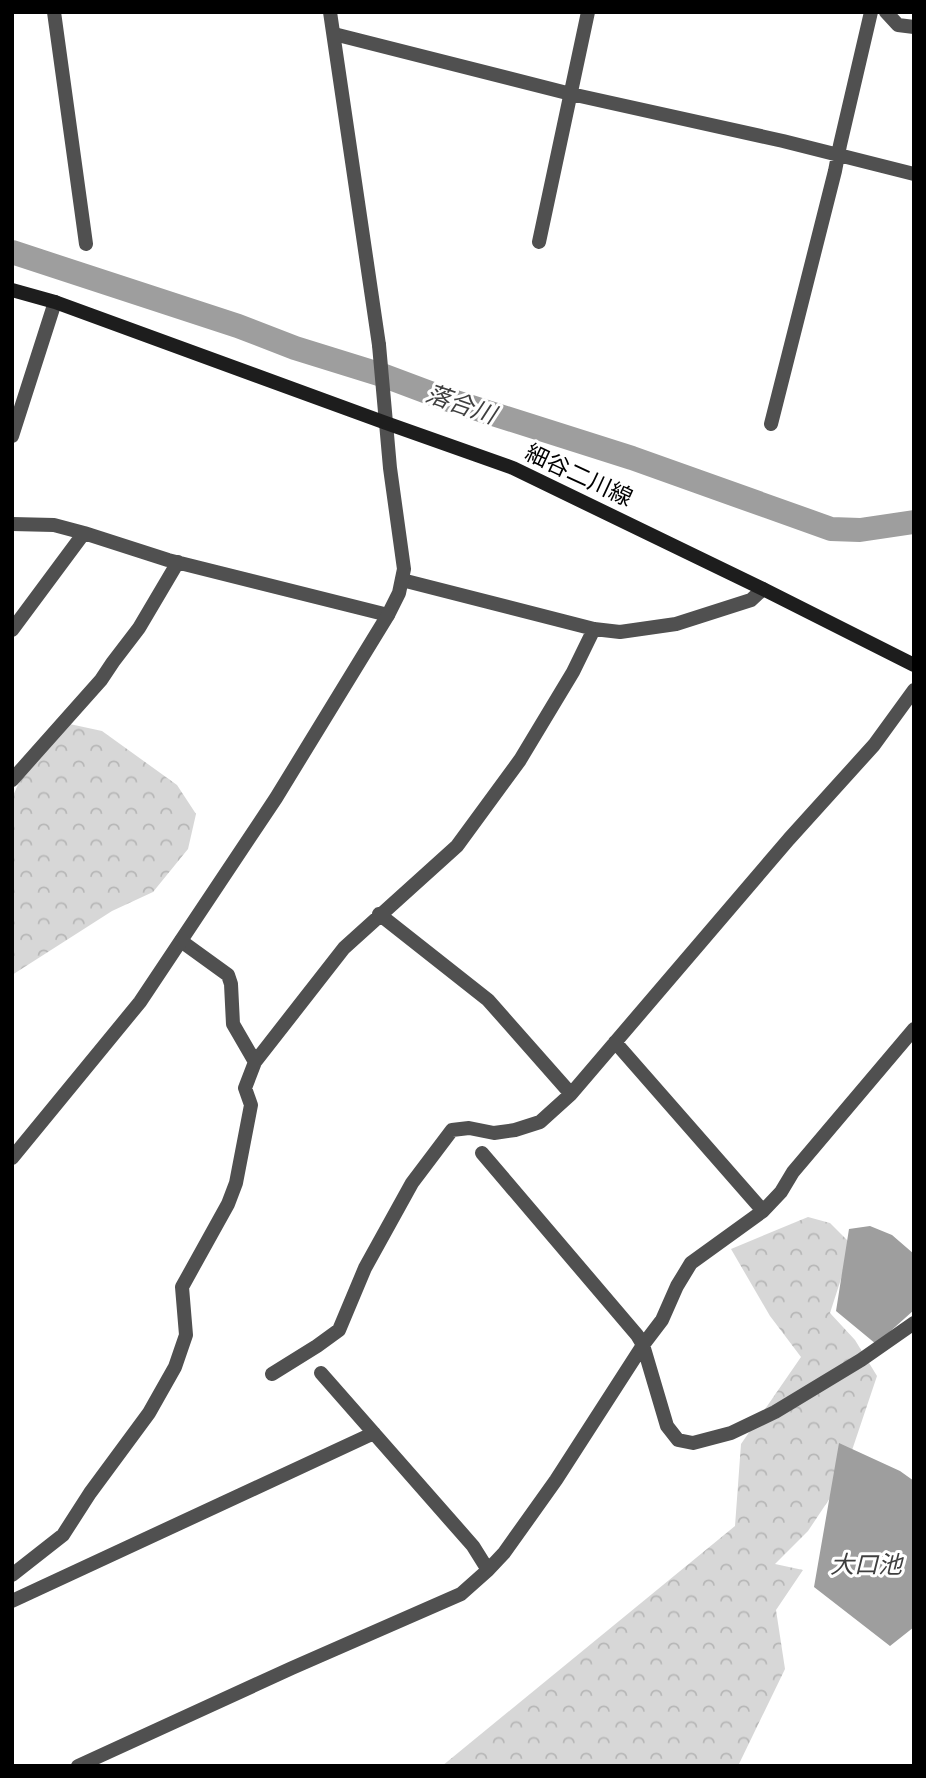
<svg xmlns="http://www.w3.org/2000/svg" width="926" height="1778" font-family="'Space Grotesk','Noto Sans JP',sans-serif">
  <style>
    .forest { fill: url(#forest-crowns) }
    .water { fill: #9e9e9e }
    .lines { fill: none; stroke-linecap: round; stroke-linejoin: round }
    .river { stroke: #9e9e9e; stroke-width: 24 }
    .minor { stroke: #505050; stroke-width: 14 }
    .tertiary { stroke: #505050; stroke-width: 14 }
    .secondary { stroke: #1d1d1d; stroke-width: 14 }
    .labels { text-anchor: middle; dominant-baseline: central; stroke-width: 6; stroke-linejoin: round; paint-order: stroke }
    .street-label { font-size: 23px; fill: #000; stroke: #fff }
    .water-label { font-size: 24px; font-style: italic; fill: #3f3f3f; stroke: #fff }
  </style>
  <defs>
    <pattern id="forest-crowns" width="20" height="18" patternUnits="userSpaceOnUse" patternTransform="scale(1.75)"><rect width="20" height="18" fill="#d7d7d7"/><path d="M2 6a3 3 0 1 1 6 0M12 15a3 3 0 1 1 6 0" fill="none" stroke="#b7b7b7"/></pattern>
  </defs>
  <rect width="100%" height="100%" fill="#fff"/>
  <path class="forest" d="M65,723L102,731L177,785L196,814L188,849L153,892L112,911L12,975V798L29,760Z
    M808,1217L830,1223L852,1245L830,1313L855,1340L877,1376L842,1480L808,1531L775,1564L803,1570L776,1610L785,1669L738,1766H442L735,1526L741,1444L801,1357L770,1316L731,1249Z"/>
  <path class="water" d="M870,1226L892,1235L914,1254V1310L876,1344L836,1311L849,1229Z
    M839,1443L900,1471L914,1481V1627L890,1646L814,1587Z"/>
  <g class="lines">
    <path class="river" d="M12,252L238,326L295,348L382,375L446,399L632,458L831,529L860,530L914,522"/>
    <path class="minor" d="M54,12L86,244
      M886,12L898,25L914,27
      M334,34L571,94L783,141L914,174
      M539,242L588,12
      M379,345L386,423
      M771,424L835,171L840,145L871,12
      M12,436L55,302
      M12,524L54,525L84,533L168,560L388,615
      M402,580L594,629L620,632L676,624L751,600L763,589
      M12,630L84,533
      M12,780L101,680L113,662L139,628L178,562
      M379,914L488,1000L571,1094
      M181,941L228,975L231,984L233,1024L255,1062
      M615,1042L763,1211
      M482,1153L637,1335L643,1345L667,1426L678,1440L693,1443L731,1433L775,1412L861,1360L914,1323
      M321,1373L473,1546L488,1570
      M272,1374L317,1346L339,1330L365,1268L412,1183L452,1130L469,1128L494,1133L515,1130L540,1122L571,1094L789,839L874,745L914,690
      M12,1575L63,1535L90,1493L149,1413L175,1367L186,1335L182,1287L228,1204L236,1183L251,1105L245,1088L255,1062L344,948L457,846L520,760L573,672L594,629
      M12,1601L374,1433
      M78,1766L292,1668L461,1594L488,1570L504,1553L556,1480L643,1345L662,1320L677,1286L691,1263L763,1211L781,1192L793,1172L914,1029"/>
    <path class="tertiary" d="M330,12L379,345
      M12,1158L140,1002L276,798L388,615L399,593L404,569L390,468L386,423"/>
    <path class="secondary" d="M12,290L55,302L386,423L513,468L763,589L914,665"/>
  </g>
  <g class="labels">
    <g class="street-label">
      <text transform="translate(579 475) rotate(25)">細谷二川線</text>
    </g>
    <g class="water-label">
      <text transform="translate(461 404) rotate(19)">落合川</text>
      <text x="866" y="1564">大口池</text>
    </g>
  </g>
  <rect width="926" height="1778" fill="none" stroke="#000000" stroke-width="28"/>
</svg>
